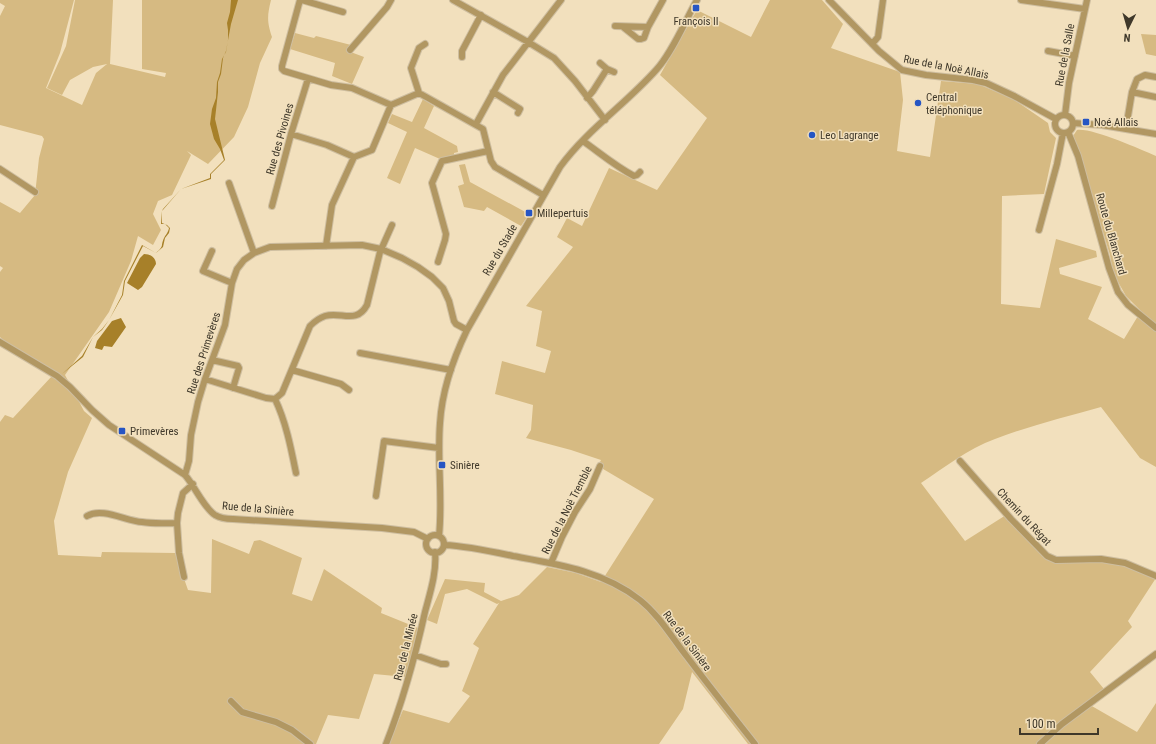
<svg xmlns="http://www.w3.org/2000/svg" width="1156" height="744" font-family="'Roboto Condensed',sans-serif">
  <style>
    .green { fill: #d6ba82 }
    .water { fill: #a78029 }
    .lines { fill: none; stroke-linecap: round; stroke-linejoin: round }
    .minor-casing { stroke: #cebea0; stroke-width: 8 }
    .minor { stroke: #b19762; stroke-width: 6 }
    .poi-dot { fill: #2655c3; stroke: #f2e0bd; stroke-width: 1.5 }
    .labels { text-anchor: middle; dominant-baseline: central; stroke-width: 3; stroke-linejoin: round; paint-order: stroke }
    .poi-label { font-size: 11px; fill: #3f382a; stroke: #f2e0bd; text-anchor: start }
    .street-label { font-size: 11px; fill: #3f382a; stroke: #f2e0bd }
  </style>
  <rect width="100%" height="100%" fill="#f2e0bd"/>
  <path class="green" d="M0,0H74L60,53L46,88L82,105L96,73L107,64L93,67L70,80L62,95L47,88L66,46L75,0H113L110,64L165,77L166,73L142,69V0H271C267,16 267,22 272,37L260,63L248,107L234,137L208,164L187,151L191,155L172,195L158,201L153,214L161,230L153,245L138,236L131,261L109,312L65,375L84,411L92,418L68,472L54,521L58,555L101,557L102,552L175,553L188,590L211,593L212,539L249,554L254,541L260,540L302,558L292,594L312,601L324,569L382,608L381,613L418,628L406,677L374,674L359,719L328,715L316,744H0V422L5,415L13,418L52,376L27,361L0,337V272L3,268L0,266V202L20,213L35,195L39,158L44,139L42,136L0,125V16L5,6L0,3Z
    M770,0H822L843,24L831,48L900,72L903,100L897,151L930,157L941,81L978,84L1013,99L1048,123L1050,132L1056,138L1044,194L1002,196L1001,304L1040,308L1056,239L1096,251L1097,257L1059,268L1060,274L1102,287L1088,319L1124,339L1141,311L1126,296L1113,273L1110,255L1079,153L1073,136L1077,130C1093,128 1139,149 1156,156V467L1140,458L1101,407C1065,417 1029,426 995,439C968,449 945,467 921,483L965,541L1006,515L1046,556L1108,561L1125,566L1156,578L1128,621L1132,627L1090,672L1104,689L1090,705L1137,732L1156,703V744H748L692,672L683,709L659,744H389L403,710L449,723L470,696L462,691L479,648L473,644L499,603L497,604L467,589L445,594L437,624L427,620L445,579L485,583L484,592L501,601L519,595L547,567L576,573L601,582L654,499L598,466L601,460L571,450L526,438L531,430L533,405L495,394L502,361L545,373L551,351L536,346L542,311L526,306L573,247L557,237L567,218L582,226L609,168L657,190L707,118L660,75L697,10L751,37Z
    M295,33L314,38L316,36L351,45L348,51L364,57L352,84L332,76L335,63L290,49Z
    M1141,34L1156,35V56L1146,54Z
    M423,99L434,106L424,128L457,146L458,152L454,153V156L440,159L415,148L400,184L387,178L407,132L388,123L392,114L412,122Z
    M465,164L470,182L529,214L521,226L487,207L484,211L464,207L458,186L464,184L459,165Z"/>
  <path class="water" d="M231,0H238L231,24L226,51L223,58L221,74L218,82V92L215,119L225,160L211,174V179L181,189L162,211V223L167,225L170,228L169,233L165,238L163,247L156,253L143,246L125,281L123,295L109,320L102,330L93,337L83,357L62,374L82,356L93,337L102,329L109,320L122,295L124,281L142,245L156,253C165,245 160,247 164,238C166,234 168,233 169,228L165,224H161L162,211L163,209L181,189L210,178V174L224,160L220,149L214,139L210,124L212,109L216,98L217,82L220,73L222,59L226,52L228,40V30L227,23L230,12Z
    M144,254C151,254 156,258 156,264L142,287L138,290L127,283L140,258Z
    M121,318L126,327L112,347L104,346L102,350L95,348L97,341L112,321Z"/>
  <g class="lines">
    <g class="minor-casing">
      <path id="minor" d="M300,0L282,66V69L284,71L331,85L352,88L391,105L419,93L483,129L491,161L495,167L543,195
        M302,0L343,12
        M453,0L528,42L554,58L575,81L605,120
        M829,0L879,51L902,70L926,75L973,80L986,83L1014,96L1056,119
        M1021,0L1085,9
        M615,26L648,27L663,0
        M623,27L638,39H641L644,38L648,27
        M872,44L878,37L883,0
        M350,50L387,7L391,0
        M1048,51L1075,56
        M462,57V51L481,15
        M600,63L607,69L614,72
        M493,92L520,109L518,113
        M1132,92L1156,97
        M419,93L411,68L419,48L425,44
        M587,98L593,91L607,69
        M1055 124a9 9 0 1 1 18 0a9 9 0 1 1-18 0Z
        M1065,115L1069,83L1087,0
        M1073,123L1102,125L1156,134
        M476,124L503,75L561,0
        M1126,128L1132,92L1137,79L1145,75L1156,77
        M1068,132L1078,156L1109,268L1118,292L1128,305L1156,328
        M291,134L327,145L354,157
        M583,141C600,153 615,166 634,176L637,175L640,172
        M0,169L35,192
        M229,183L254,253
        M272,206L291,134L308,79
        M1039,230L1057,164L1063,133
        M326,246L332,205L354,157L372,150L391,105
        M212,251L203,271L232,283
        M438,262L445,240L446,234L432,183L442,161L488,151
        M0,342L57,376L70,387L92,410L109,425L185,475C194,485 204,508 215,515C220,518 227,519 233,519L382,528L414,532L428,539
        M360,353L451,370
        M212,360L238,366L239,368L233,388
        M292,370L341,384L349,390
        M205,379L266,398L275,399L282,393L310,326C314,322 319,318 325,316C341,311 356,325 367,305L380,252L392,225
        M275,399C286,422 291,448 296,473
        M960,461L1011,519L1047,556L1056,560L1101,559L1125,563L1156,576
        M185,475L189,461L191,435L198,402L205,379L225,325L232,283L237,269L244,260L254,253L270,247L362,245L381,249L402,258L418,267L432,277L443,288L449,301L454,321L456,324L467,330
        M376,496L384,441L439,448
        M87,516C102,507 126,521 142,522C154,524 165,523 177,523
        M426 544a9 9 0 1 1 18 0a9 9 0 1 1-18 0Z
        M439,536C443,499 437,460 440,423C442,390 453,359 467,330L560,167C587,130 627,103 657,69C673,51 685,21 697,0
        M444,545C467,546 490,551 513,556C557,564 604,571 640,600C660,616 672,638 688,658C710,687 732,715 755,744
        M551,563L562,537L575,512L590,489L600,466
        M184,577L179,553L177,523L178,513L183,493L193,484
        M415,655L441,664H446
        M231,701L242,712L276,722L292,730L310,744
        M386,744C403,701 415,657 425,612C430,593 437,572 435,552
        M1040,744L1062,724L1156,654"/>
    </g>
    <use href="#minor" class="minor"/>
  </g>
  <g class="poi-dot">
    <rect x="692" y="4" width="8" height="8" rx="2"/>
    <circle cx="918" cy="103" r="4"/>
    <rect x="1082" y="118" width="8" height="8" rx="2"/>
    <circle cx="812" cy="135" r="4"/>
    <rect x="525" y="209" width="8" height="8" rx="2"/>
    <rect x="118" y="427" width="8" height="8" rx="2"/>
    <rect x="438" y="461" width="8" height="8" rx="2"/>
  </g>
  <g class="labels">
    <g class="poi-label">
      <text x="696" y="21" text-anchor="middle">François II</text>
      <text x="926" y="97">Central<tspan x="926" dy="13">téléphonique</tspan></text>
      <text x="1094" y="122">Noé Allais</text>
      <text x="820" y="135">Leo Lagrange</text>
      <text x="537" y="213">Millepertuis</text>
      <text x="130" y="431">Primevères</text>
      <text x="450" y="465">Sinière</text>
    </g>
    <g class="street-label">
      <text transform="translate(1065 55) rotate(-79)">Rue de la Salle</text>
      <text transform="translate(946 67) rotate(11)">Rue de la Noë Allais</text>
      <text transform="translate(280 139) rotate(-74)">Rue des Pivoines</text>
      <text transform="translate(1111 234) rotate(74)">Route du Blanchard</text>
      <text transform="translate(500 250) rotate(-60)">Rue du Stade</text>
      <text transform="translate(204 353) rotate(-72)">Rue des Primevères</text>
      <text transform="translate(258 509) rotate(5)">Rue de la Sinière</text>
      <text transform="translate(567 510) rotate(-63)">Rue de la Noë Tremble</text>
      <text transform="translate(1024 517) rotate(47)">Chemin du Régat</text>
      <text transform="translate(687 641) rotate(53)">Rue de la Sinière</text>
      <text transform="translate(406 647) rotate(-76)">Rue de la Minée</text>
    </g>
  </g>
  <g transform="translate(1128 28) rotate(185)" stroke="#f2e0bd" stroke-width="3" paint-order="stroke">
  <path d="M0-3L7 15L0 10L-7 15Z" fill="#3f382a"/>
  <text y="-6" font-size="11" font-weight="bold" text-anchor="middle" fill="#3f382a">N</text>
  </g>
  <path d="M1020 728v6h78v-6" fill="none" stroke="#3f382a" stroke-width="2"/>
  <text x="1026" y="728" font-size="12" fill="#3f382a" stroke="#f2e0bd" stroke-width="3" paint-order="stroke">100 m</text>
</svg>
